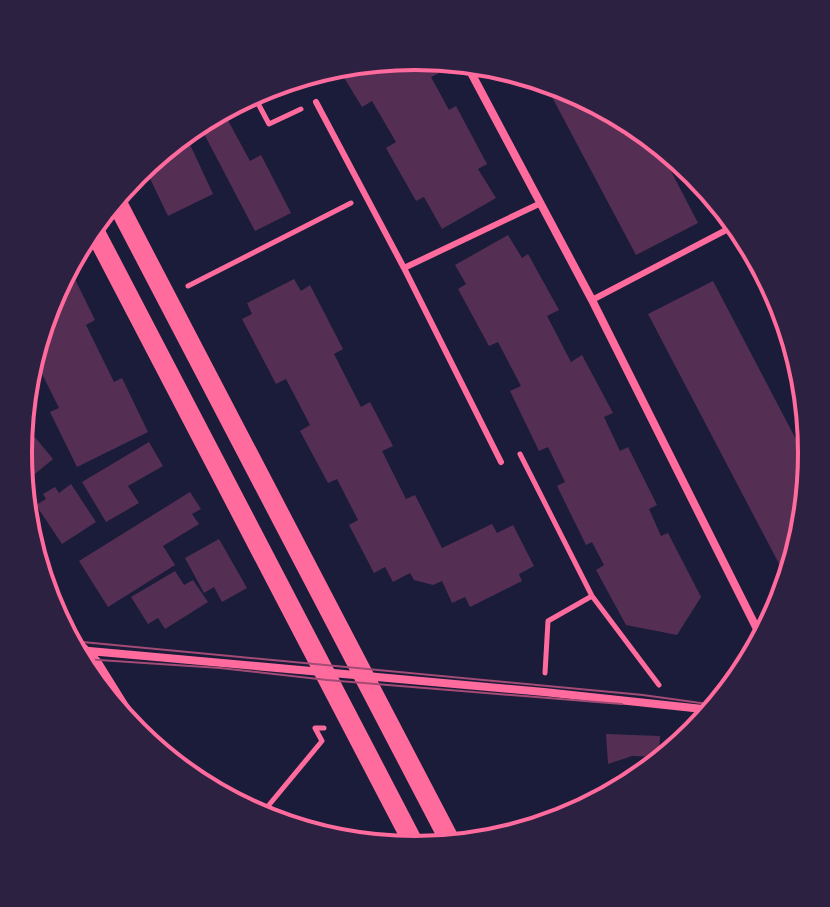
<svg xmlns="http://www.w3.org/2000/svg" width="830" height="907" font-family="Figtree,sans-serif">
  <style>
    .building { fill: #542f53 }
    .lines { fill: none; stroke-linecap: round; stroke-linejoin: round }
    .path { stroke: #ff6b9d; stroke-width: 5 }
    .service { stroke: #ff6b9d; stroke-width: 6 }
    .minor { stroke: #ff6b9d; stroke-width: 8 }
    .primary { stroke: #ff6b9d; stroke-width: 20 }
    .tram { stroke: #a44b75; stroke-width: 2 }
    .rim { fill: none; stroke: #ff6b9d; stroke-width: 4 }
  </style>
  <rect width="100%" height="100%" fill="#1b1b3a"/>
  <path class="building" d="M415,57L434,60L441,72L431,77L449,110L456,106L487,164L478,169L496,198L442,229L424,197L416,201L386,148L396,142L372,101L362,107L343,76L354,71L353,69Z
    M544,82L567,87L659,148L698,223L636,255Z
    M224,113L250,161L261,155L291,213L255,231L201,128Z
    M187,138L213,194L168,216L144,166Z
    M508,235L522,258L528,254L559,310L547,316L571,362L582,355L613,413L604,417L620,451L628,447L657,505L649,509L661,536L668,533L701,597L677,635L626,625L596,570L604,565L592,542L586,545L557,486L565,482L548,447L539,451L510,391L521,386L498,342L489,346L458,289L466,284L455,265Z
    M70,269L95,320L86,325L114,382L122,378L148,432L77,467L50,412L59,408L36,362L48,301Z
    M294,279L301,291L310,285L343,349L334,354L361,407L370,402L393,446L382,451L406,499L415,495L442,548L492,524L497,533L513,525L534,566L519,574L522,581L470,607L465,597L452,603L442,581L433,585L414,580L410,573L393,582L385,567L374,573L349,525L358,520L337,479L328,483L300,431L310,425L286,379L276,384L242,319L252,314L247,303Z
    M713,281L810,466L787,579L648,314Z
    M24,424L53,459L24,483L18,453Z
    M149,442L163,466L128,486L139,503L106,522L82,482Z
    M71,484L96,522L62,544L36,505L46,499L43,494L55,487L59,493Z
    M190,492L201,509L192,514L199,524L163,546L175,565L108,607L79,561Z
    M219,539L247,588L222,602L214,587L204,593L185,558Z
    M175,571L184,585L193,580L208,602L165,629L158,618L148,624L131,597Z
    M606,734L660,736L659,757L632,756L608,764Z"/>
  <g class="lines">
    <path class="path" d="M253,94L269,124L301,109
      M188,286L351,203
      M520,454L592,596L659,685
      M545,673L548,621L592,596
      M259,817L322,741L315,728H324"/>
    <path class="service" d="M316,102L404,268
      M720,209L789,337
      M592,300L730,228
      M501,462L404,268L541,203"/>
    <path class="minor" d="M468,67L592,300L761,637
      M43,578L77,641L97,661L148,743
      M78,650L544,692L712,710"/>
    <path class="primary" d="M116,201L451,843
      M95,232L417,850"/>
    <path class="tram" d="M72,641L643,695L715,705
      M84,659L220,668L327,680L622,704"/>
  </g>
  <path d="M0 0H830V907H0ZM32 453a383 383 0 1 1 766 0a383 383 0 1 1-766 0Z" fill="#2d2142" fill-rule="evenodd"/>
  <path class="rim" d="M32 453a383 383 0 1 1 766 0a383 383 0 1 1-766 0Z"/>
</svg>
